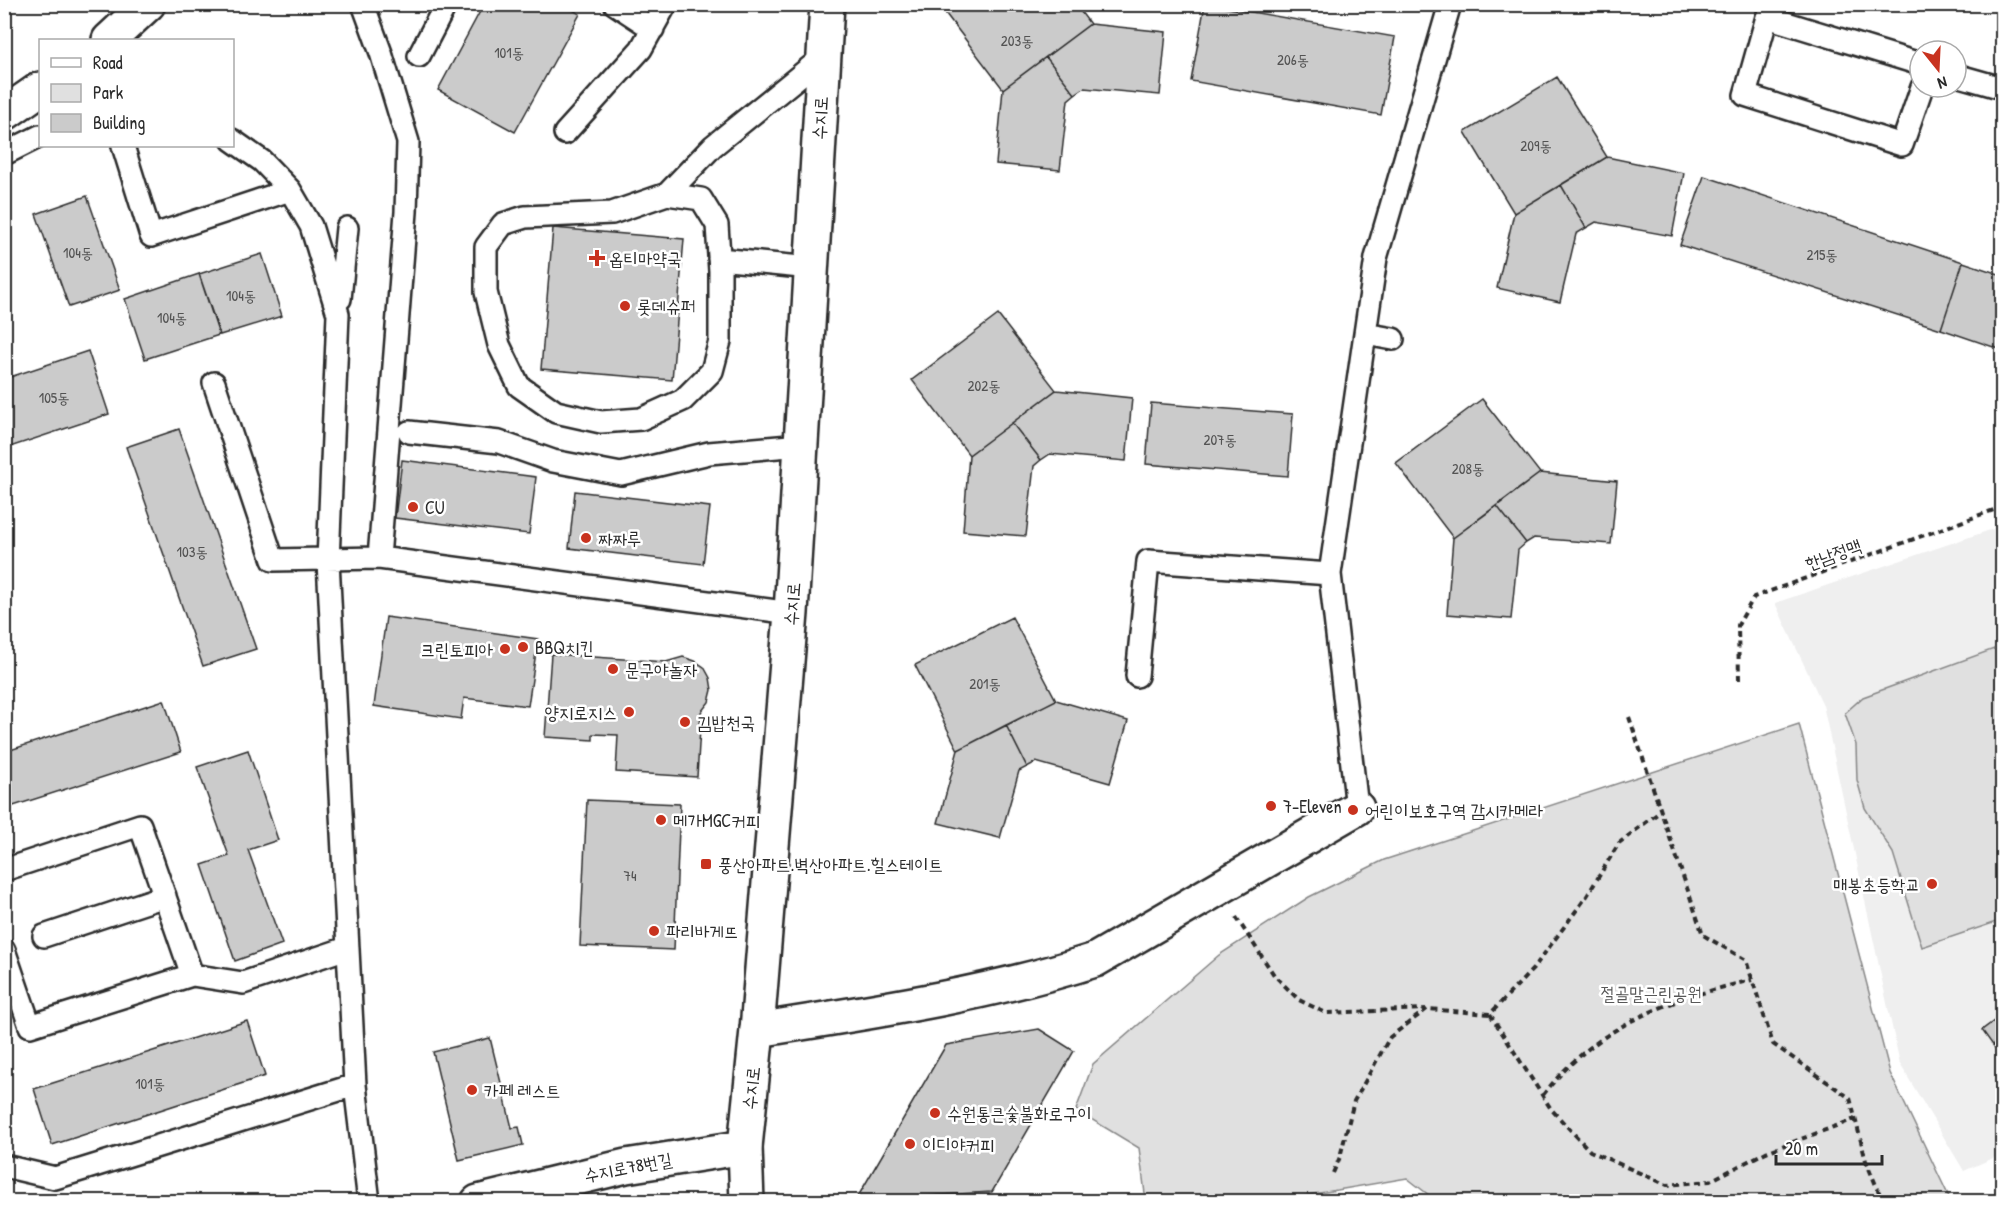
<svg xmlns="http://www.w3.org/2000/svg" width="2007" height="1206" font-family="'Patrick Hand','Poor Story',sans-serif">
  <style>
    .built { fill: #efefef }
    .green { fill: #e0e0e0; stroke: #868686; stroke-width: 1.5 }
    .building { fill: #cbcbcb; stroke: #2b2b2b; stroke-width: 1.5 }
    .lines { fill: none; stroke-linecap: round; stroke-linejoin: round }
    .lane-casing { stroke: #2b2b2b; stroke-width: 26 }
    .street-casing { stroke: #2b2b2b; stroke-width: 38 }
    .secondary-casing { stroke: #2b2b2b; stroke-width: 38 }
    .path { stroke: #2b2b2b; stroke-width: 4; stroke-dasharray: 6 4.5; stroke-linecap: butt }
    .lane { stroke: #fff; stroke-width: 21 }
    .street { stroke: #fff; stroke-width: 33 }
    .secondary { stroke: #fff; stroke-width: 33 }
    .poi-dot { fill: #c8321e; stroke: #fff; stroke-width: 2 }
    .labels { text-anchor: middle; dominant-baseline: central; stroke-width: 5; stroke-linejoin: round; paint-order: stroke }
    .number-label { font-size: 15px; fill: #535353 }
    .street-label { font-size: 18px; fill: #2b2b2b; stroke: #fff }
    .poi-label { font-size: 18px; fill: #2b2b2b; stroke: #fff; text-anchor: start }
    .park-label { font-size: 18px; fill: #585858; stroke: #fff }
  </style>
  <rect width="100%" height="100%" fill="#fff"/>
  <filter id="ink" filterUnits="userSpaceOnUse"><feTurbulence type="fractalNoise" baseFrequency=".0167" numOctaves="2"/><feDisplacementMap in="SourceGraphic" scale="12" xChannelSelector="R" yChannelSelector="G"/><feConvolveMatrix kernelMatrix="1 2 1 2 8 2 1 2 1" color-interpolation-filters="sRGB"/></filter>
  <g filter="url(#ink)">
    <path class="built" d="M2002,526V1154L1964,1171L1900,1064L1823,705L1775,603Z"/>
    <path class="green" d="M2002,646V920L1922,947L1893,853L1865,808L1857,780L1856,745L1845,713L1863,697Z
      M1799,724L1890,1073L1951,1201L1438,1202L1407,1178L1308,1195L1289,1201H1146L1139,1148L1076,1110L1093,1064L1219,955L1309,897L1384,860Z"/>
    <path class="building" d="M484,4H562L580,14L515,132L438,90Z
      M958,4H1075L1090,24L1003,89L946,14Z
      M1205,4L1395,37L1381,115L1191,81Z
      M1090,24L1166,32L1160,95L1084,88L1075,94L1046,57Z
      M1046,57L1075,94L1068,100L1060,170L996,164L1003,89Z
      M1557,77L1607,157L1514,213L1465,132Z
      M1607,157L1684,173L1672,236L1596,222L1586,228L1561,185Z
      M1704,176L1963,262L1941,329L1680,245Z
      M1561,185L1586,228L1576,234L1560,302L1497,288L1514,213Z
      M87,196L120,290L69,307L36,214Z
      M553,228L684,239L672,380L541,369Z
      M262,254L282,316L220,335L199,274Z
      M1963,262L2002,275V350L1941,329Z
      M199,274L219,335L145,359L125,299Z
      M998,315L1056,390L969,455L912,380Z
      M88,351L109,414L4,449V379Z
      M1056,390L1132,398L1126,461L1050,454L1041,460L1012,423Z
      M1482,399L1540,473L1453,538L1396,463Z
      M1151,403L1293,414L1288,476L1146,464Z
      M1012,423L1041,460L1034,466L1026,536L963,531L969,455Z
      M179,429L256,649L203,666L126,447Z
      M402,460L536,477L529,534L395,518Z
      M1540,473L1617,481L1611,544L1534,538L1526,543L1497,506Z
      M575,491L710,507L703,564L569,548Z
      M1497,506L1526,543L1518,550L1511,619L1447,614L1453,538Z
      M386,617L538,639L528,706L464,698L461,719L374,706Z
      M1012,617L1056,700L958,750L915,665Z
      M551,654L666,662L683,657L695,661L704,667L710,678L712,690L709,702L701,712L697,777L616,772L618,735L593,734V740L545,737Z
      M164,700L181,752L4,809V752Z
      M1056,700L1128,721L1110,783L1036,762L1027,767L1006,725Z
      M1006,725L1027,767L1019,771L1000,838L938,823L958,750Z
      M248,750L278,840L248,850L282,944L235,961L202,865L229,856L197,767Z
      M587,800L680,804L674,950L580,946Z
      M2002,1015V1058L1982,1030Z
      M247,1021L265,1076L52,1145L34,1089Z
      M1039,1029L1074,1051L992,1192L856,1200L946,1045Z
      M490,1038L512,1128L519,1127L523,1145L459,1160L433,1052Z"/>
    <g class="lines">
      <g class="lane-casing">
        <path id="lane" d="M363,4L381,53L408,142L406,212L379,558
          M615,4L653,29
          M419,56L446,4
          M1920,64L1767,17L1745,95L1902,145L1922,87
          M1956,75L2002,88
          M565,133L641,49L666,4
          M232,140L262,161L290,190L311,226L338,314L328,561L355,1085L369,1202
          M123,146L151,236L290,190
          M4,154L40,136
          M667,194L701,199L717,225L720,271V341L712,371L683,400L641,419L601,422L556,412L519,386L499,345L486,292V247L503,224L525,217L612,213L667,194L713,146L824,56
          M719,259L811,268
          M340,299L347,228
          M1365,334L1393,339
          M214,383L273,560L379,558L791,613
          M409,432L499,442L553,461L621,474L709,453L801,445
          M1137,676L1148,561L1330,574
          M1357,808L1330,574L1376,258L1450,4
          M4,870L140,825L192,975
          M44,936L165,896
          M4,950L30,1026L192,975L243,983L347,948
          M4,1166L55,1178L355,1085"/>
      </g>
      <g class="street-casing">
        <path id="street" d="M109,40L148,4
          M4,114L40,89
          M757,1030C870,1012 986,995 1095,960L1357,808
          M478,1202L626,1166L745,1147"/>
      </g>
      <g class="secondary-casing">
        <path id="secondary" d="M747,1202L745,1147L757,1030L791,613L827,4"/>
      </g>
      <path class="path" d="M1739,680L1738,625L1754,597L2002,507
        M1629,717L1703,935L1746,960L1773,1044L1850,1098L1866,1161L1883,1202
        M1236,917L1274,975L1299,1000L1326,1013L1426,1009
        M1490,1014L1551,1109L1590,1151L1667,1185L1710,1181L1766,1152L1855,1119
        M1543,1095C1598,1024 1668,1000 1752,980
        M1333,1173L1340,1157L1354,1101L1390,1037L1427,1009L1490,1014L1533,969L1587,896L1619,843L1661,811"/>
      <use href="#lane" class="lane"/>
      <use href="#street" class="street"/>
      <use href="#secondary" class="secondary"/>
    </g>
  </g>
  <g class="poi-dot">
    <path d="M594 249h6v6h6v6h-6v6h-6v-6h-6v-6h6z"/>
    <circle cx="625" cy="306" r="6"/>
    <circle cx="413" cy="507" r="6"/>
    <circle cx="586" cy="538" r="6"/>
    <circle cx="523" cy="647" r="6"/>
    <circle cx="505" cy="649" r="6"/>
    <circle cx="613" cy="669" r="6"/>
    <circle cx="629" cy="712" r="6"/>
    <circle cx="685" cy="722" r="6"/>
    <circle cx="1271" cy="806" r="6"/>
    <circle cx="1353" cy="810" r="6"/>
    <circle cx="661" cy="820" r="6"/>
    <rect x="700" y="858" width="12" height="12" rx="3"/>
    <circle cx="1932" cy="884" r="6"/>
    <circle cx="654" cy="931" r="6"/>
    <circle cx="472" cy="1090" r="6"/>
    <circle cx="935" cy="1113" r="6"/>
    <circle cx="910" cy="1144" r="6"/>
  </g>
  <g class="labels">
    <g class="number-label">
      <text x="1017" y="40">203동</text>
      <text x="509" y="52">101동</text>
      <text x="1293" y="59">206동</text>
      <text x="1536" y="145">209동</text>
      <text x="78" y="252">104동</text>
      <text x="1822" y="254">215동</text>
      <text x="241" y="295">104동</text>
      <text x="172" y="317">104동</text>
      <text x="984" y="385">202동</text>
      <text x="54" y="397">105동</text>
      <text x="1220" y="439">207동</text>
      <text x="1468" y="468">208동</text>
      <text x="192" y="551">103동</text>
      <text x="985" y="683">201동</text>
      <text x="630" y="875">74</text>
      <text x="150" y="1083">101동</text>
    </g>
    <g class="street-label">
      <text transform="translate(820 118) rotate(-87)">수지로</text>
      <text transform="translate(1833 554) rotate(-20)">한남정맥</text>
      <text transform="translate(792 604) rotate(-86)">수지로</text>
      <text transform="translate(751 1088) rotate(-84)">수지로</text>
      <text transform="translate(628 1167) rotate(-11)">수지로78번길</text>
    </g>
    <g class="poi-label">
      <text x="609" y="258">옵티마약국</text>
      <text x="637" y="306">롯데슈퍼</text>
      <text x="425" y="507">CU</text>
      <text x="598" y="538">짜짜루</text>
      <text x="535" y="647">BBQ치킨</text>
      <text x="493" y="649" text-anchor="end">크린토피아</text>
      <text x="625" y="669">문구야놀자</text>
      <text x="617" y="712" text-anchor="end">양지로지스</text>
      <text x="697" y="722">김밥천국</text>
      <text x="1283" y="806">7-Eleven</text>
      <text x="1365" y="810">어린이보호구역 감시카메라</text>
      <text x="673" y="820">메가MGC커피</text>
      <text x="718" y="864">풍산아파트.벽산아파트.힐스테이트</text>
      <text x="1920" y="884" text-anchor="end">매봉초등학교</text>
      <text x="666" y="931">파리바게뜨</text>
      <text x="484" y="1090">카페 레스트</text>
      <text x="947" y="1113">수원통큰숯불화로구이</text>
      <text x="922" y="1144">이디야커피</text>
    </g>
    <g class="park-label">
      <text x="1651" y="993">절골말근린공원</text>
    </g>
  </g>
  <rect width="2007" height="1206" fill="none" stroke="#fff" stroke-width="24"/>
  <rect x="12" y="12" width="1983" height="1182" fill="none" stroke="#2b2b2b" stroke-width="2" filter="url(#ink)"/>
  <rect x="39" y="39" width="195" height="108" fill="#ffffff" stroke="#aaaaaa" stroke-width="1.5"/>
  <rect x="51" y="58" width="30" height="9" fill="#ffffff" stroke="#aaaaaa" stroke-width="1.5"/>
  <text x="93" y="69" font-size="18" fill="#2b2b2b">Road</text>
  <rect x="51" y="84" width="30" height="18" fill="#e0e0e0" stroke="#aaaaaa" stroke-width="1.5"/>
  <text x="93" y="99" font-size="18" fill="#2b2b2b">Park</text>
  <rect x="51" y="114" width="30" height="18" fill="#cbcbcb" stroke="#aaaaaa" stroke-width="1.5"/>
  <text x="93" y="129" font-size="18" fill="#2b2b2b">Building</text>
  <g transform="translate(1938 69) rotate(162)"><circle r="28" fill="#ffffff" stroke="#aaaaaa" stroke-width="1.5"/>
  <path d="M0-4.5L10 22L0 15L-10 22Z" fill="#c8321e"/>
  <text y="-9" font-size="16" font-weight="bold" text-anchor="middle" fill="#2b2b2b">N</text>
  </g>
  <path d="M1776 1155v9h106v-9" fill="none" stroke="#2b2b2b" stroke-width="3"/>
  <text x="1785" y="1155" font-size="18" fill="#2b2b2b" stroke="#ffffff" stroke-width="4.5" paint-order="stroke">20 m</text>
</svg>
